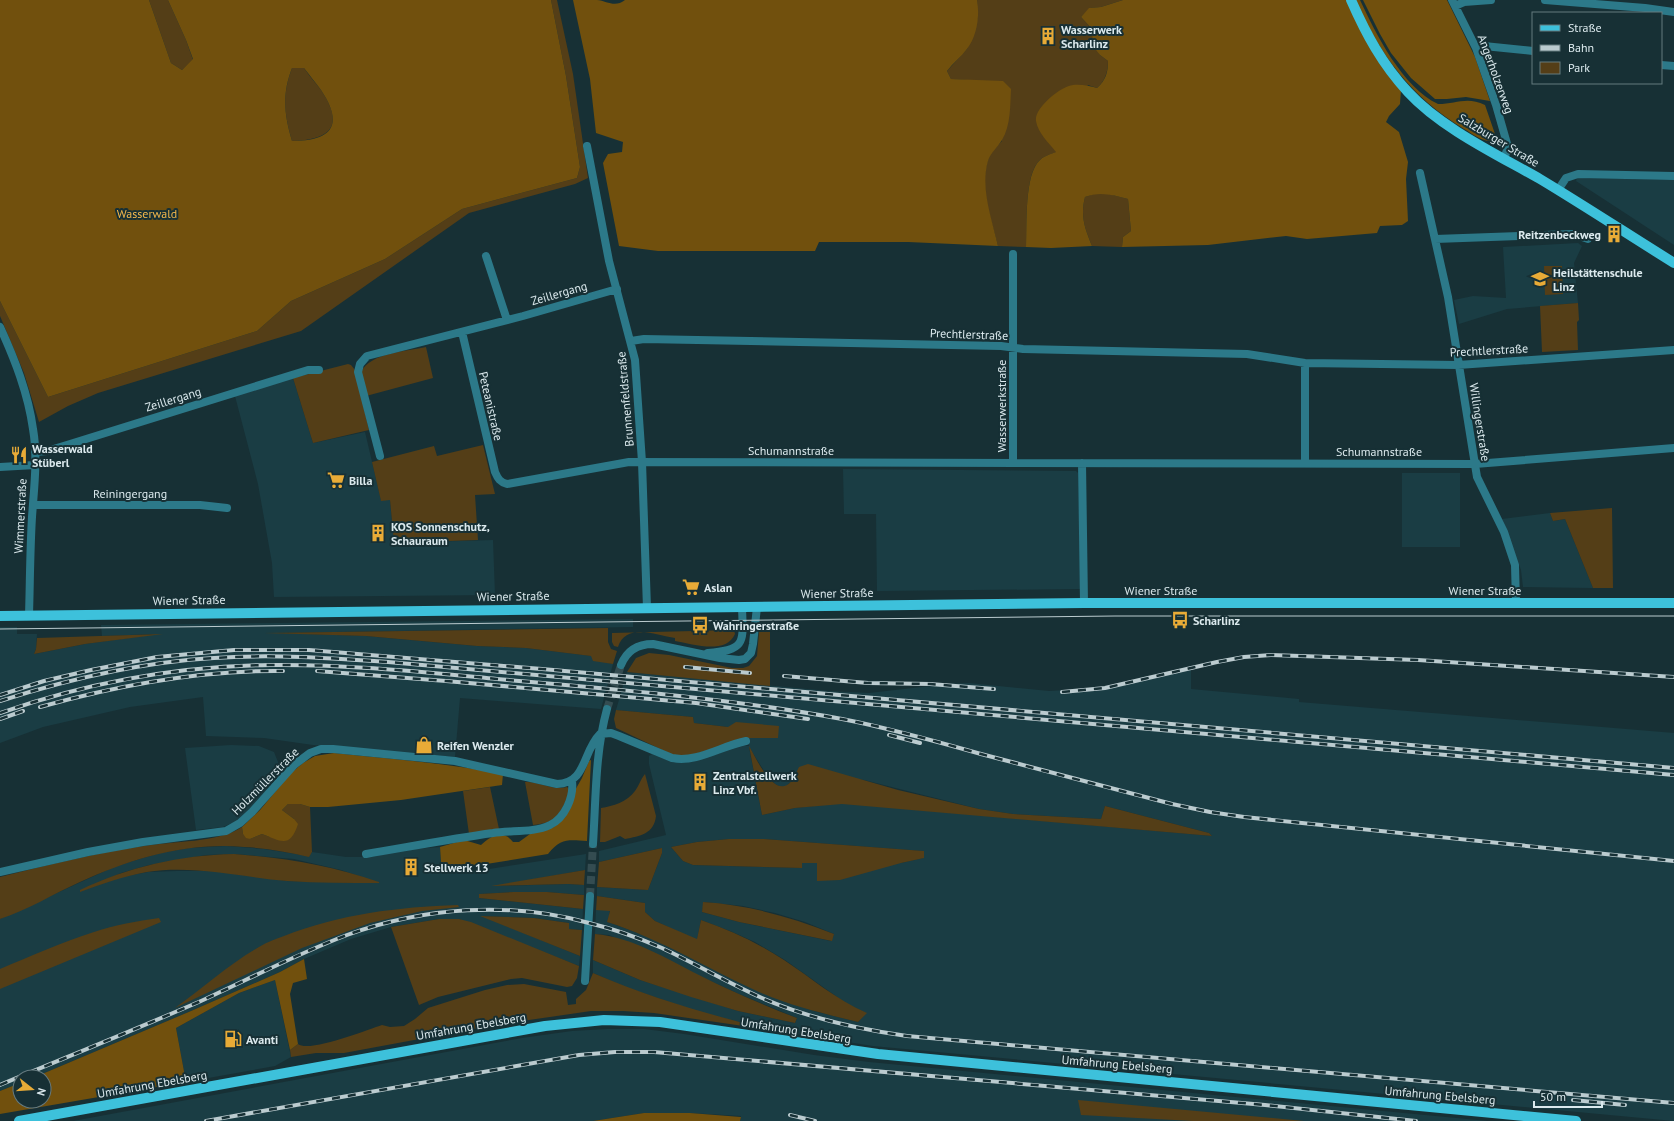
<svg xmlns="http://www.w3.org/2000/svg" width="1674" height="1121" font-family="'PT Sans',sans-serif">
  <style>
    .built { fill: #1a3d44; fill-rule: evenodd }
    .green { fill: #543e17 }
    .forest { fill: #71500d; fill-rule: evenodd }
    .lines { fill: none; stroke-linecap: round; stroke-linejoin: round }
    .minor-tunnel { stroke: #344c51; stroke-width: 8; stroke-dasharray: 8 4; stroke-linecap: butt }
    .minor { stroke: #2c7989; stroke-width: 8 }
    .primary { stroke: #3dc1db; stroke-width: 10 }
    .tram { stroke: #bbcbcf; stroke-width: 1 }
    .rail-casing { stroke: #bbcbcf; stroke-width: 4 }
    .rail { stroke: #173035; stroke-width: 2.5; stroke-dasharray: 8; stroke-linecap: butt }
    .labels { text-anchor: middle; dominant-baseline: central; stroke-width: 4; stroke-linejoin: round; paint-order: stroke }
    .poi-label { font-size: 12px; font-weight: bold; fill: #dbe9ed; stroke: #173035; text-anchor: start }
    .street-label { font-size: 12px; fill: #dbe9ed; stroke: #173035 }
    .park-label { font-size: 12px; fill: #f5b84b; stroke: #173035 }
  </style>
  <rect width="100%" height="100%" fill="#173035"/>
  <path class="built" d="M1577,178L1674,180V245L1576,181Z
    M1578,243L1582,246L1574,263L1578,303L1507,309L1459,324L1454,300L1473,296L1506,298L1503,247Z
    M293,378L313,443L365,432L381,500H390L394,543L493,540L495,595L274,597L272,563L258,484L235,396Z
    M843,469L1076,471L1078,473L1081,589L877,591L876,514H844Z
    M1402,473H1460V547H1402Z
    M1550,513L1553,521L1565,519L1593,588L1523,587L1521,570L1502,519Z
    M633,619V627L279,633L366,636L477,646L526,648L592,656L604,662L613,664L601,709L460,698L455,757L313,745L264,738L206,736L203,697L130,707L43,727L0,743V627H17V634H37L36,649L34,654L85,644L157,634L102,636L101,625Z
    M1191,666V689L1299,699V702L1674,733V1121L873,1046L771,1030L726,1019L690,1009L625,987L593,973V960L640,980L738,1011L795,1023L797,1018L739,994L609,935L595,934L596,910H610L608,922L649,937L761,992L814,1011L858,1022L866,1013L847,1004L785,960L755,942L730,931L701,920L697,940L655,921L645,912V903L597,896V887L648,890L662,853V848L599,862V851L666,835L649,764V756L652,754L674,763H682L694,761L743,746H749L747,738H778L728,727L694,723L693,717L616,710L627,672L829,691L869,693L948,684L969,683L1049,691L1101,688ZM749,747L766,774L775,784L781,787L786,786L791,782L795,775L864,780L979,809L1013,814L1101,819L1105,806L1209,833L1212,836L842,803L795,808L762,815ZM729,839H764L923,851V858L901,863H802L801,868L693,865L683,861L671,847L697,842ZM704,902L743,906L775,913L805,922L834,934L831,941L739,922L702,912Z
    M231,745L259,746L274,752L280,767L279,774L250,810L237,821L223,827L196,830L185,748Z
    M226,846L264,849L309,856L312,852L346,857H366L402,850L440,847L441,862L454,865L457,874L586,854L585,870L496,886L568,884L584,885V895L547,892H514L480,894L479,898L583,909L582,930L568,929L569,923L534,918L482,916L580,956L579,966L459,919H439L391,927L351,939L304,959L280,972L191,1011L35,1077H20V1083L0,1091V919L116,866L160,853L189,848ZM234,854L294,859L341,870L379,883L287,881L215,871H176L148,872L121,877L80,891L121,873L149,865L206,855Z
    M275,980L291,1057L275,1066L186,1082L176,1028L239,993Z
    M607,1029H644L684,1034L814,1055L869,1062L1488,1121H740L741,1116L690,1113H644L593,1121H73L522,1038L572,1031Z"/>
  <path class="green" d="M149,0H168L186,40L193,60L182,70L171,63Z
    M551,0H557L573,74L588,178L575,184L469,213L301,331L98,393L68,406L39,422L24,373L0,316V301L48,397L257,331L291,301L385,259L462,209L577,178L580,167L566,76Z
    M977,0H1123L1101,7L1090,8L1081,17L1092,29L1093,37L1100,55L1108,61C1108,72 1105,81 1097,88L1088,85L1052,146L1057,152C1051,154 1044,156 1040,160C1024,173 1027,227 1026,247L998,246C991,218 977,183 990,155C992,150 998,145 1002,141L967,80L951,79L947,71L967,49L978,17Z
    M292,68H304C309,76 316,83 321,90C345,126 331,140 292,141C284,113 282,95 292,68Z
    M1105,193L1128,199L1131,231L1123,237L1122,247L1092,246C1085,229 1080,216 1085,197L1094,194Z
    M1544,266H1562L1563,294L1545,295Z
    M1578,303L1579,320L1577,322L1578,350L1542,352L1540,306Z
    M426,347L433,378L366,396L361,372C370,353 407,351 426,347Z
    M348,364L351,365L355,370L369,430L313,443L293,378Z
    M483,445L495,494L475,495L478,540L394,543L390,500L381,501L372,462L434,446L437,456Z
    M1612,508L1613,588H1593L1565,519L1553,521L1550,513Z
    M608,628V642L611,649L617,651L613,664L593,661L591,656L526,648L477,646L366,636L264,633Z
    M734,630L735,634C726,655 693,644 675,641V638C656,635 626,622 618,647L614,646L612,642V633Z
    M759,632H770V686L627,672L636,658L649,653L669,655L732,668H743L749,666L757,656Z
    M163,634L85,644L34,654L36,649L37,638Z
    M616,710L693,717L694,723L728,727L736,722L779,726L778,738H747L692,755L675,756L616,728L614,719Z
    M749,746C755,756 772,794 787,785C793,782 796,773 799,767L808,764L898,790L979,809L1013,814L1101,819L1105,806L1209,833L1212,836L842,804L795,808L762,815Z
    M645,774L656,816C654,834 640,836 625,839L620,836L605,842H600L601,808C613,806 627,802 635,791C639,786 640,780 645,774Z
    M525,782C539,781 552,791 567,787L569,789L570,792C560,813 558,823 533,825Z
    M490,787L499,829L469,834L463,791Z
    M288,804H300L310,807L312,852L309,857C288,852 266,848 244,847C186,842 131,859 80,882C53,894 28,910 0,919V877C48,865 95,853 144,846C172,841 218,843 242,827L243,834L250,839L262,834L270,837L294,819L282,810Z
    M729,839H764L924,851V858L901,863L840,880L817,881V863H802V868L693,865L683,861L671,847L697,842Z
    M662,848V853L648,890L597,887L599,862Z
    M234,854C287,858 329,865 379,882V883C348,883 318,883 287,881C241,877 194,865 147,872C124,876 102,884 80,892V890C128,867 180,855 234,854Z
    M585,870L584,885L568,884L491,886Z
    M514,892H547L584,895L583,909L479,898V894Z
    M597,896L645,903V912L655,921L697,939L701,920C730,930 758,943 784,960C813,979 835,999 867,1013L858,1022C825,1014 791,1006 759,992C708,969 661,939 607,922L610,911L596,910Z
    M703,902C749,905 791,917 834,934L832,941L739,922L702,912Z
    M458,905L459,907L422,911L370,923L302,948L175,1008C203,988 229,964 259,947C267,942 276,939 284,936C340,914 398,907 458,905Z
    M480,916L534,918L569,923V929L582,930L580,956Z
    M159,918L161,922L0,989V969C31,956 62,942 94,932C115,925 137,921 159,918Z
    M439,919H459L471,922L579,966L577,978L572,986L567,987L522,978L511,979L438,997L419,1005L391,927Z
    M595,934C632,937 667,959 699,975C731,991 763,1005 797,1018L795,1023L738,1011L691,997L640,980L593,960Z
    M593,973C651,998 710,1015 771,1030L654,1013L623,1011H591L495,1025L344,1053H316L291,1057L290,1050L298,1044C309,1053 367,1030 382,1025L390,1027L404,1026L415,1019L428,1008L485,990L507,985L524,984L566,992L568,1005L576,1004V999L586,990Z
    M1078,1100L1304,1121H1193L1081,1115Z"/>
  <path class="forest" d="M0,0H149L171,63L182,70L193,59L186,40L168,0H551L566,76L580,167L577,178L462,209L385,259L291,301L257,331L48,397L0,301ZM292,68H304C310,76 316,83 321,90C345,126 331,141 292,141C284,114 282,94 292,68Z
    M573,0C581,0 589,0 597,0C607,1 615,8 625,0H977C980,16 977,36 967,49C961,57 953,63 947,71L951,79L1003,81L1011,89C1010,106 1011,125 1002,140C997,148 991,152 988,161C980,188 992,219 998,246L908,242H819L815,251H658L619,246L603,163L608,154L622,152L623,142L596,133L590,79Z
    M1123,0H1347L1401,90L1400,104L1389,116L1386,122L1399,132L1408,162L1406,179L1408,221L1402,225L1380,226L1377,233L1307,239L1286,236L1208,245L1122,247L1123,237L1131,231L1128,199C1113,195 1100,191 1085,197C1080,216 1085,229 1092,246L1051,248L1026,247C1027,226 1024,174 1040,160C1044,156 1051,154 1056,152C1049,143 1038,133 1036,121C1034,108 1061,86 1073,85C1081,84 1090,86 1097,88C1106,80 1108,72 1108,61L1100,55L1093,46L1092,29L1081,17L1089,8L1101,7Z
    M1355,0H1360C1376,34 1402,87 1438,104C1456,104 1467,96 1485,105L1495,134L1492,141C1482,142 1473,134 1464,129C1410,96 1382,57 1355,0Z
    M1363,0H1447L1475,57L1490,101L1466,97L1447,99H1435L1411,78L1391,53L1380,34Z
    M334,753C391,759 447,763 503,774L502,785L401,800L328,807H310L300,804H288L282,810L294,819L298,824C290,849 281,841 262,834L250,839L246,838L243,834L242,827L260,810L290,774L303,763L315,756Z
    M591,760L587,841C568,840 561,838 548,854L455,869L454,865H448L441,862L440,847L464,840L481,845C491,836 503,829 513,842H519L530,834L554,827L582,778L589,761Z
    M304,959L307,979L293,983L290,994L298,1044L290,1050L275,980L239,993L176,1028L186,1082L0,1114V1091L20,1083V1101H44V1077H35L191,1011L280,972Z
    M644,1113H690L741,1117L740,1121H593Z"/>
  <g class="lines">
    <path class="minor-tunnel" d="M607,709L621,665
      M590,896L593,844"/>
    <path class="minor" d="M1452,0L1476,48L1496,105L1508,147L1504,159
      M1545,0L1645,8L1674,12
      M1455,6L1464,2L1491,0
      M1476,48L1484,46L1533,51
      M1661,65L1674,66
      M587,146L609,261L635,360L642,462L647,608
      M1420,173L1448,297L1477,477L1504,532L1515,565L1516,603
      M1558,190L1566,178L1578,174L1674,176
      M1435,239L1573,234L1588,239
      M486,256L507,320
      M0,327C15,360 28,393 33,429C38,458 34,488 32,517C30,550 30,583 29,615
      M462,332L495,472C498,479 500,482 507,484L629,462L1475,464L1674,448
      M631,341L644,339L1001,346L1023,349L1247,354L1305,363L1458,365L1674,350
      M1305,363V463
      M35,452L47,451L70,444L308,370H319
      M380,456L358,372L360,364L367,356L523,316L617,289
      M1013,463V254
      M1082,463L1084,603
      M0,467L35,465
      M33,505H200L227,508
      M708,653C747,650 743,642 742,607
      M621,665C627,650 638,644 653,644L720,658L739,660L745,659L751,653L753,644L757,607
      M593,844C596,798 595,753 607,709
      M366,854C408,847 450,839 493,833C511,830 534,833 550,825C565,818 574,797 572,781
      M0,872L88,852L143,842L226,831L240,823L252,812L294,765L310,753L321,749H333L455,761L557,784C587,783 582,752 600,734L611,733L619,736L672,758C697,763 721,746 746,741
      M585,981L590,896"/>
    <path class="primary" d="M1351,0C1366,34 1382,64 1408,92C1441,128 1498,155 1540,179C1585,206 1629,235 1674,263
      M0,616L1084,603H1674
      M19,1121L545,1026L604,1020L660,1022L878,1054L1576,1121"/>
    <path class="tram" d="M0,629L1115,616H1674"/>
    <g class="rail-casing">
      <path id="rail" d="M685,667L750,673
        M317,671L446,681L696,703L808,719
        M784,676L868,683L930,684L994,689
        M1062,692L1105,688L1217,662L1244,657L1271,655L1418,660L1674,677
        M0,695L44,681L91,670L157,657L234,650H309L542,669L1674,768
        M0,701C69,679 142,662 214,658C272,654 330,658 388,662L1674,775
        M40,707C119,685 201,670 283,671
        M0,713C86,683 179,666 270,665C346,664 422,672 497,679C612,689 728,698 842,719C889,728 935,741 981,754C1045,771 1109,788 1172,804L1210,812L1244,817L1674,861
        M0,719L23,711
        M889,735L920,743
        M0,1085C67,1057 134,1030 201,1001C249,979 297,954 347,935C424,907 510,901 589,923C614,929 639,938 662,948C696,964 728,983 762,998C808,1018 857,1029 907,1036L1674,1103
        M1573,1100L1625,1105
        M790,1115L815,1121
        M206,1121L579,1055L615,1052H654L1265,1105L1416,1121"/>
    </g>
    <use href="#rail" class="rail"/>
  </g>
  <defs>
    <g id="building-bare" transform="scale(1.38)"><path d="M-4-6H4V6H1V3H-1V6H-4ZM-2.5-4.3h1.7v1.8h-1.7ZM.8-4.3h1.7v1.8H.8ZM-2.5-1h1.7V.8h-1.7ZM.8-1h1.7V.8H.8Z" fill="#e8ab37" stroke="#173035" stroke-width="2.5" paint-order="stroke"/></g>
    <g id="school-bare" transform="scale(1.38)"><path d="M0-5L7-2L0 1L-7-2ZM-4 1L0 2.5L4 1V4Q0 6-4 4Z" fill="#e8ab37" stroke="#173035" stroke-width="2.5" paint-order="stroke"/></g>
    <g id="restaurant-bare" transform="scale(1.38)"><path d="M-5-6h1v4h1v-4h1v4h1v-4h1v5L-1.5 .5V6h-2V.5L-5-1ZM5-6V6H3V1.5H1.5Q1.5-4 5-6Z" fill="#e8ab37" stroke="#173035" stroke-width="2.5" paint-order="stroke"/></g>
    <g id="supermarket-bare" transform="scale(1.38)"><path d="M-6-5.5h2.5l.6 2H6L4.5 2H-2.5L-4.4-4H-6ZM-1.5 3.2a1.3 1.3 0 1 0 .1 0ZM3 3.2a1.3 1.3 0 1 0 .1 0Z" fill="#e8ab37" stroke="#173035" stroke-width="2.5" paint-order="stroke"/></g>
    <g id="bus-bare" transform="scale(1.38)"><path d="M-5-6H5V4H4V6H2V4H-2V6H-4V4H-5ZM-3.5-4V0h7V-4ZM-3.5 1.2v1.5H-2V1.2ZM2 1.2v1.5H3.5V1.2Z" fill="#e8ab37" stroke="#173035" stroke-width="2.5" paint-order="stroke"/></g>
    <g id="shop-bare" transform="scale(1.38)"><path d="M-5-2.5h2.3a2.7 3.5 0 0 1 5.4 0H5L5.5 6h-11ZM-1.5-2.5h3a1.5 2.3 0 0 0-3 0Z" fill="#e8ab37" stroke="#173035" stroke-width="2.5" paint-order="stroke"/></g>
    <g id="fuel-bare" transform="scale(1.38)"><path d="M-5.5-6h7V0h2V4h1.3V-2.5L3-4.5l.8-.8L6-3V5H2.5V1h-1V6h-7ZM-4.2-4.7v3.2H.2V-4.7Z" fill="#e8ab37" stroke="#173035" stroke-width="2.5" paint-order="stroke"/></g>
  </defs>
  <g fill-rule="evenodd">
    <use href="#building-bare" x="1048" y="36"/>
    <use href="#building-bare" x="1614" y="234"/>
    <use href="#school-bare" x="1540" y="279"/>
    <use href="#restaurant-bare" x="19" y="455"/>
    <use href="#supermarket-bare" x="336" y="480"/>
    <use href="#building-bare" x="378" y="533"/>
    <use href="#supermarket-bare" x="691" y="587"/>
    <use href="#bus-bare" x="1180" y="620"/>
    <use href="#bus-bare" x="700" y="625"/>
    <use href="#shop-bare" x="424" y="745"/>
    <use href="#building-bare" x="700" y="782"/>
    <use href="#building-bare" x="411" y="867"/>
    <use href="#fuel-bare" x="233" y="1039"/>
  </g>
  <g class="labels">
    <g class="poi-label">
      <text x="1061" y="29">Wasserwerk<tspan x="1061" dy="14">Scharlinz</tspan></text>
      <text x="1601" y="234" text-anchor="end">Reitzenbeckweg</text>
      <text x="1553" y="272">Heilstättenschule<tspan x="1553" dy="14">Linz</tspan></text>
      <text x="32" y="448">Wasserwald<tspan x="32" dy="14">Stüberl</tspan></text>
      <text x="349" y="480">Billa</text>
      <text x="391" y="526">KOS Sonnenschutz,<tspan x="391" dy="14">Schauraum</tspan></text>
      <text x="704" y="587">Aslan</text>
      <text x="1193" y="620">Scharlinz</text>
      <text x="713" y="625">Wahringerstraße</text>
      <text x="437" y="745">Reifen Wenzler</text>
      <text x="713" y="775">Zentralstellwerk<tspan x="713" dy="14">Linz Vbf.</tspan></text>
      <text x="424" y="867">Stellwerk 13</text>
      <text x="246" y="1039">Avanti</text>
    </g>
    <g class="street-label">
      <text transform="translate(1496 74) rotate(70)">Angerholzerweg</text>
      <text transform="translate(1499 140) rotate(31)">Salzburger Straße</text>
      <text transform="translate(559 293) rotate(-16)">Zeillergang</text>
      <text transform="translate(969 334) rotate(2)">Prechtlerstraße</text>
      <text transform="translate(1489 350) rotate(-3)">Prechtlerstraße</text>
      <text transform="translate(173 399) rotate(-17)">Zeillergang</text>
      <text transform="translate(625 399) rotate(-95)">Brunnenfeldstraße</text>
      <text transform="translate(491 406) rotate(77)">Peteanistraße</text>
      <text transform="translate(1001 406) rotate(-90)">Wasserwerkstraße</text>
      <text transform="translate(1480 422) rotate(81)">Willingerstraße</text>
      <text x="791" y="450">Schumannstraße</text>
      <text x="1379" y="451">Schumannstraße</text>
      <text x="130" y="493">Reiningergang</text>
      <text transform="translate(20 516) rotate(-87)">Wimmerstraße</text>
      <text x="1161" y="590">Wiener Straße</text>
      <text x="1485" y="590">Wiener Straße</text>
      <text transform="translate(837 593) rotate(-1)">Wiener Straße</text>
      <text transform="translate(513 596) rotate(-1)">Wiener Straße</text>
      <text transform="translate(189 600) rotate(-1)">Wiener Straße</text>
      <text transform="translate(265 781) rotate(-45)">Holzmüllerstraße</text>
      <text transform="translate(471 1026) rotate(-10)">Umfahrung Ebelsberg</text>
      <text transform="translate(796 1030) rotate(9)">Umfahrung Ebelsberg</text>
      <text transform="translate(1117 1064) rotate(5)">Umfahrung Ebelsberg</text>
      <text transform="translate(152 1084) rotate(-10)">Umfahrung Ebelsberg</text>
      <text transform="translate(1440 1095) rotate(5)">Umfahrung Ebelsberg</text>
    </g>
    <g class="park-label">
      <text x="147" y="213">Wasserwald</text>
    </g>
  </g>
  <rect x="1532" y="12" width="130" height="72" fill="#173035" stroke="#657a7f"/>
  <rect x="1540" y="25" width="20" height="6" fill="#3dc1db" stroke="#657a7f"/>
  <text x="1568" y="32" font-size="12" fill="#dbe9ed">Straße</text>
  <rect x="1540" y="45" width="20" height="6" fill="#bbcbcf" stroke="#657a7f"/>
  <text x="1568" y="52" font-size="12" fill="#dbe9ed">Bahn</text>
  <rect x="1540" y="62" width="20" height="12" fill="#543e17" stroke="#657a7f"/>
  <text x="1568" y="72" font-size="12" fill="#dbe9ed">Park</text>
  <g transform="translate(32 1089) rotate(107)"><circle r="19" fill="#173035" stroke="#657a7f"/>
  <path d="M0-3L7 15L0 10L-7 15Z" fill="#e8ab37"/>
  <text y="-6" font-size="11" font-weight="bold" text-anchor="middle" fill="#dbe9ed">N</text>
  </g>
  <path d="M1534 1101v6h68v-6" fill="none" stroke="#dbe9ed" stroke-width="2"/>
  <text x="1540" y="1101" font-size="12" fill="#dbe9ed" stroke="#173035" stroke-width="3" paint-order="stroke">50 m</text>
</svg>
